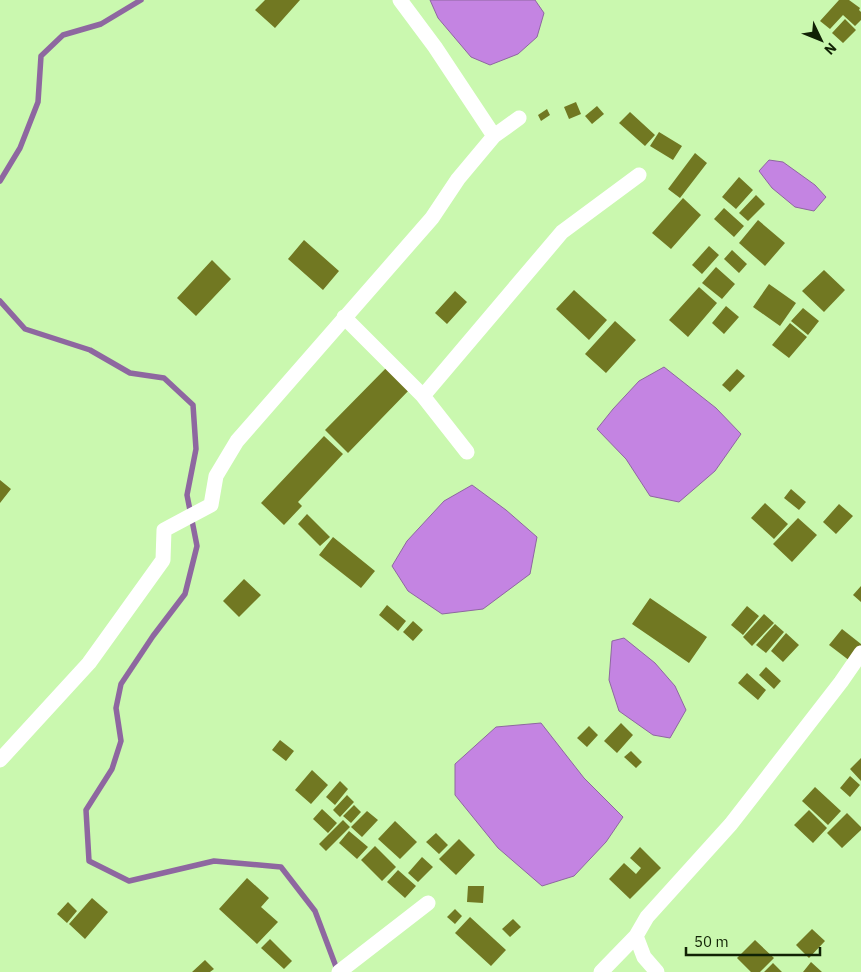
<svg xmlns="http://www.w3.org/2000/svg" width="861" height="972" font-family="'IBM Plex Sans',sans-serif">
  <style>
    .water { fill: #c484e2; stroke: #8e67a0 }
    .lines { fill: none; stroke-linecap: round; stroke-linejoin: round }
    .stream { stroke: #8e67a0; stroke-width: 5.5 }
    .building { fill: #717822 }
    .minor { stroke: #fff; stroke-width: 15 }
  </style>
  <rect width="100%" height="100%" fill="#caf8af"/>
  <path class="water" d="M430,0H535L544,13L537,37L518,54L490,65L471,57L438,18Z
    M769,160L783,162L815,185L826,197L814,211L795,207L772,188L759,171Z
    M664,367L716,408L741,434L715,471L679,502L650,496L626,459L597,429L613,409L639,381Z
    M472,485L506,510L537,537L530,574L483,609L442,614L408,591L392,566L407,541L444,501Z
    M624,638L655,663L675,686L686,710L670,738L653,735L619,711L609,680L612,641Z
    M541,723L584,778L623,817L606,842L574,876L542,886L498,848L455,795V764L496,727Z"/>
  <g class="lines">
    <path class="stream" d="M0,181L20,148L38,102L41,56L63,35L101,24L141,0
      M0,301L25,329L90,350L130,373L164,378L193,405L196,449L187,495L197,546L185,594L153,636L121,684L116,708L121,741L112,769L86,810L89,861L129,881L214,861L281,867L315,911L338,972"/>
  </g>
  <path class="building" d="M265,0H300L275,28L255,10Z
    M839,0H849L860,8L859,10L861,12V20L855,26L843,15L830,29L820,21Z
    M845,19L856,30L843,43L832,33Z
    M576,102L581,114L569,119L564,107Z
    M597,106L604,114L592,124L585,116Z
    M547,109L550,115L541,121L538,115Z
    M630,112L655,135L645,146L619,123Z
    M659,132L682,146L673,160L650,146Z
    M695,153L707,163L680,198L668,189Z
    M739,177L753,190L736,209L722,197Z
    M756,195L765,204L748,221L739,213Z
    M683,198L701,215L671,249L652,233Z
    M724,208L744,226L734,237L714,219Z
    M758,220L785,243L765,266L739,243Z
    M304,240L339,271L323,290L288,259Z
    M709,246L719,255L702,274L692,265Z
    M732,250L747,264L739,273L724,259Z
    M212,260L231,279L196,316L177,298Z
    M716,267L735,284L722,299L702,283Z
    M824,270L845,290L824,312L802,291Z
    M769,284L796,303L780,326L753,307Z
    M699,287L717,303L688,337L669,320Z
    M574,290L607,320L589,340L556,309Z
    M455,291L467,302L447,324L435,313Z
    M726,306L739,317L724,334L712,323Z
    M803,308L819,321L808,335L791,321Z
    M615,321L636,340L606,373L585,354Z
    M790,323L807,337L789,358L772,345Z
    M390,364L413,386L348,453L325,430Z
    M737,369L745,376L730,392L722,385Z
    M324,436L343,454L298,502L302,506L284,525L261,503Z
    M0,480L11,489L0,503Z
    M791,489L806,502L799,510L784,498Z
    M765,503L788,524L774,539L751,518Z
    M839,504L853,516L836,534L823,522Z
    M307,514L330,537L320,546L298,524Z
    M798,518L817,535L792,562L773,544Z
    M333,537L375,571L361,588L319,555Z
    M244,579L261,595L239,617L223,601Z
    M861,586V602L853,595Z
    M650,598L707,637L689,663L632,624Z
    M387,605L406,621L398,631L379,615Z
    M747,606L759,616L743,635L731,625Z
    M764,614L774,623L752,646L743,637Z
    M413,621L423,630L413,641L403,632Z
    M775,624L784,632L766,653L756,645Z
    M842,629L861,644V647L850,661L829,645Z
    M786,633L799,645L783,662L771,651Z
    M766,667L781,681L774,689L759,675Z
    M747,673L766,690L758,700L738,683Z
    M621,723L633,735L617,753L604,741Z
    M589,726L598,735L587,747L577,738Z
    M280,740L294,751L286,761L272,750Z
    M631,751L642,762L636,768L624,757Z
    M861,758V781L850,769Z
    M312,770L328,785L311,804L295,790Z
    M850,776L860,785L850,797L840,788Z
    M340,781L348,789L335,805L326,797Z
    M815,787L841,811L828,825L802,801Z
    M347,795L354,802L340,817L333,810Z
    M354,805L361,812L351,823L343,816Z
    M322,809L337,823L328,833L313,819Z
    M809,810L827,828L813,843L794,825Z
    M367,811L378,820L362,837L351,827Z
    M847,813L861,827V830L842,848L827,833Z
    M343,820L350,827L326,851L319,844Z
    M395,821L417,842L400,859L378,839Z
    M349,831L368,847L357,859L339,843Z
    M436,833L448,845L439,854L426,842Z
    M459,839L475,855L456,875L439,859Z
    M375,846L396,867L382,881L361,860Z
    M640,847L661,868L630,899L609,879L624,863L636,874L641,868L630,858Z
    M422,857L433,867L418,882L408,873Z
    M398,870L416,886L405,898L387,882Z
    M247,878L269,898L261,907L278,922L257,944L219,909Z
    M468,886H484L483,903L467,902Z
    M92,898L108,912L85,939L69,924Z
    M68,902L77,911L67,923L57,914Z
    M455,909L462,916L455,924L447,917Z
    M470,917L506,950L491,966L455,933Z
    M513,919L521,927L510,937L502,929Z
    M812,929L825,941L809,958L796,945Z
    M270,939L292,961L284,969L261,948Z
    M755,940L774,958L760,972H751L737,958Z
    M205,960L214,969L210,972H192Z
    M811,962L822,972H803Z
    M773,963L782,972H764Z"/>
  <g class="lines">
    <path class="minor" d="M400,0L435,47L494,136
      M344,317L423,396L467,452
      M423,396L562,232L639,175
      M0,760L89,663L163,560L164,530L211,505L216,476L237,441L432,218L458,179L494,136L519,118
      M339,972L428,903
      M601,972L636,936
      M657,972L644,957L636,936L647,917L731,824L841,682L861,653"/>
  </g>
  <g transform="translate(821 40) rotate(133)" stroke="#caf8af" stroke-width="4" paint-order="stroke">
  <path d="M0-4L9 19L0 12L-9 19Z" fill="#112205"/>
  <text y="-8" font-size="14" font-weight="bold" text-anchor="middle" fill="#112205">N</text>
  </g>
  <path d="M686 947v8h134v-8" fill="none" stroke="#112205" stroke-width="2.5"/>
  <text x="694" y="947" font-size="15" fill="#112205" stroke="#caf8af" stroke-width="4" paint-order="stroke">50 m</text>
</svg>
